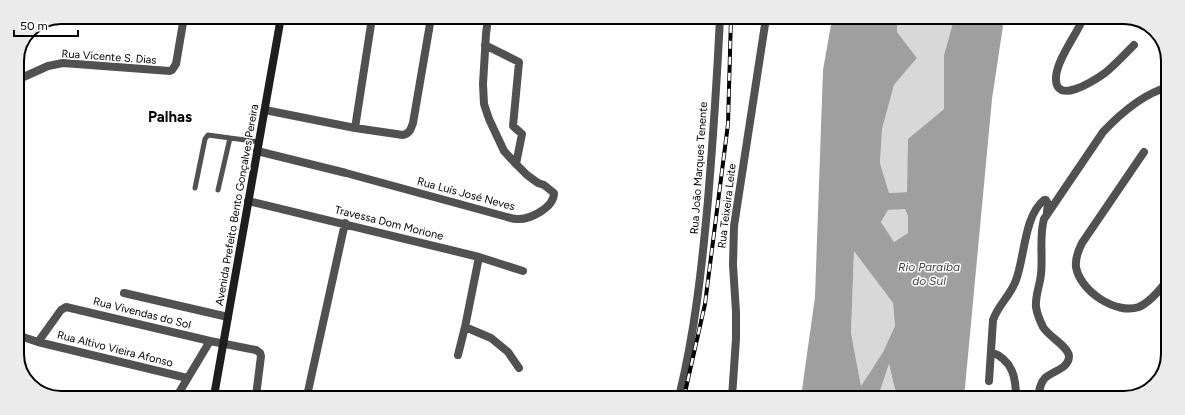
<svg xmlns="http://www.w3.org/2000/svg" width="1185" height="415" font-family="Figtree,sans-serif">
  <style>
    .green { fill: #d8d8d8 }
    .water { fill: #9f9f9f; fill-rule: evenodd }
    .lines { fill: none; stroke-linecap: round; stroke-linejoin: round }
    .lane { stroke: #515151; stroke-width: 5 }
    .street { stroke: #515151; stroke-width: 8 }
    .secondary { stroke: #1e1e1e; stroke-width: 8 }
    .rail-casing { stroke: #000; stroke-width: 4 }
    .rail { stroke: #fff; stroke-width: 2.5; stroke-dasharray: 8; stroke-linecap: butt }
    .labels { text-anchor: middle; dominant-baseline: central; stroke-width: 3; stroke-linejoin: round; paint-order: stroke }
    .street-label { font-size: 11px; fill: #000; stroke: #fff }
    .water-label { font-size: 12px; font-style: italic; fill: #404040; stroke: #fff }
    .district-label { font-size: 15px; font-weight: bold; fill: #000; stroke: #fff }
    .rim { fill: none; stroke: #000; stroke-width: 2 }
  </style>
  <rect width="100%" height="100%" fill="#fff"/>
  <path class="green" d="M897,19H954L944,55V109L909,139L907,192L889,193L880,163L882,129L894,85L917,58L897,32Z
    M905,208L908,216V233L894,242L881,222L888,210Z
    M854,250L893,303L895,326L883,352L861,386L851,333Z
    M889,364L897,398L878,397Z"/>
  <path class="water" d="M832,19H897V32L917,58L894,85L882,129L880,163L889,193L907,192L908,139L944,109V55L954,19H1004L992,99L964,398H897L889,364L878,397H801L815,297L823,70ZM905,209L908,216V233L894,242L881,222L888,210ZM854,251L893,303L895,326L883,352L861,386L851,333Z"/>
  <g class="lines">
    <path class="lane" d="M195,188L205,139L208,135L259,142
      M218,190L230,138"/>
    <path class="street" d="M1083,19C1076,35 1057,60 1056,77C1054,107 1095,80 1105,73C1116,64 1125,54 1134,45
      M485,45L519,62L513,126L522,134L516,164
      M17,80L48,66L63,63L170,71L172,70L176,64L184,17
      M265,110L355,128L403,135C410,133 411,129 413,123L431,18
      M355,128L372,18
      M257,151L346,173L507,217C510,218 513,219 517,219C529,220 554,208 554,193L544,185L538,183L527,175L516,164L504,151L489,119L484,104L483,84L486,34L488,18
      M1144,152L1082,243C1078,251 1075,259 1076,267C1080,291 1116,315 1139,307C1150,302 1159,291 1166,282
      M248,201L479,257L523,271
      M124,293L228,317
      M465,327L491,338L508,352L519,368
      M17,335L38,342L187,378
      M38,342L61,310L66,307L210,341
      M991,352C1013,360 1016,378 1016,398
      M458,355L465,327L479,257
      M989,381L993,320C998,305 1011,295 1016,280C1025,256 1024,216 1044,200H1046L1048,204L1047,212
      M177,396L210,341L256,350L260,353L261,356L256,396
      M307,396L345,223
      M679,397C695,332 702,266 708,200C713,139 717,79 720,18
      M732,397L736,339V312L733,265L734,226L766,18
      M1038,398C1039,391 1040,383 1045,378C1052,371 1069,369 1069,356C1068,346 1049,337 1043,327C1040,321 1037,313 1036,307C1035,296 1040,285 1041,274C1043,255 1039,237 1044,219L1103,132C1120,114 1143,94 1168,87"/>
    <path class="secondary" d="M214,396L281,17"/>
    <g class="rail-casing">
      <path id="rail" d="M684,397L705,304L728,124L731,18"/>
    </g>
    <use href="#rail" class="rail"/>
  </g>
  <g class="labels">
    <g class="street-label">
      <text transform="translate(109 57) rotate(4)">Rua Vicente S. Dias</text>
      <text transform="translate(699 168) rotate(-86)">Rua João Marques Tenente</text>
      <text transform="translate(466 194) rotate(15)">Rua Luís José Neves</text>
      <text transform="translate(237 205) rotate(-80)">Avenida Prefeito Bento Gonçalves Pereira</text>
      <text transform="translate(727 206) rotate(-83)">Rua Teixeira Leite</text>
      <text transform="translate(389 223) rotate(14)">Travessa Dom Morione</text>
      <text transform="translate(142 313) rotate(14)">Rua Vivendas do Sol</text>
      <text transform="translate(115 349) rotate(14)">Rua Altivo Vieira Afonso</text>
    </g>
    <g class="water-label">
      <text x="929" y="267">Rio Paraíba<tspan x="929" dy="14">do Sul</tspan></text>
    </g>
    <g class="district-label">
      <text x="170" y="117">Palhas</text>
    </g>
  </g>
  <path d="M0 0H1185V415H0ZM61 24H1124A37 37 0 0 1 1161 61V354A37 37 0 0 1 1124 391H61A37 37 0 0 1 24 354V61A37 37 0 0 1 61 24Z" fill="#ebebeb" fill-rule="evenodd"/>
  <path class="rim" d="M61 24H1124A37 37 0 0 1 1161 61V354A37 37 0 0 1 1124 391H61A37 37 0 0 1 24 354V61A37 37 0 0 1 61 24Z"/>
  <path d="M14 30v6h64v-6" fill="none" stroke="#000000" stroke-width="2"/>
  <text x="20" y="30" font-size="12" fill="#000000" stroke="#ffffff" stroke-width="3" paint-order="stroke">50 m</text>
</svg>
